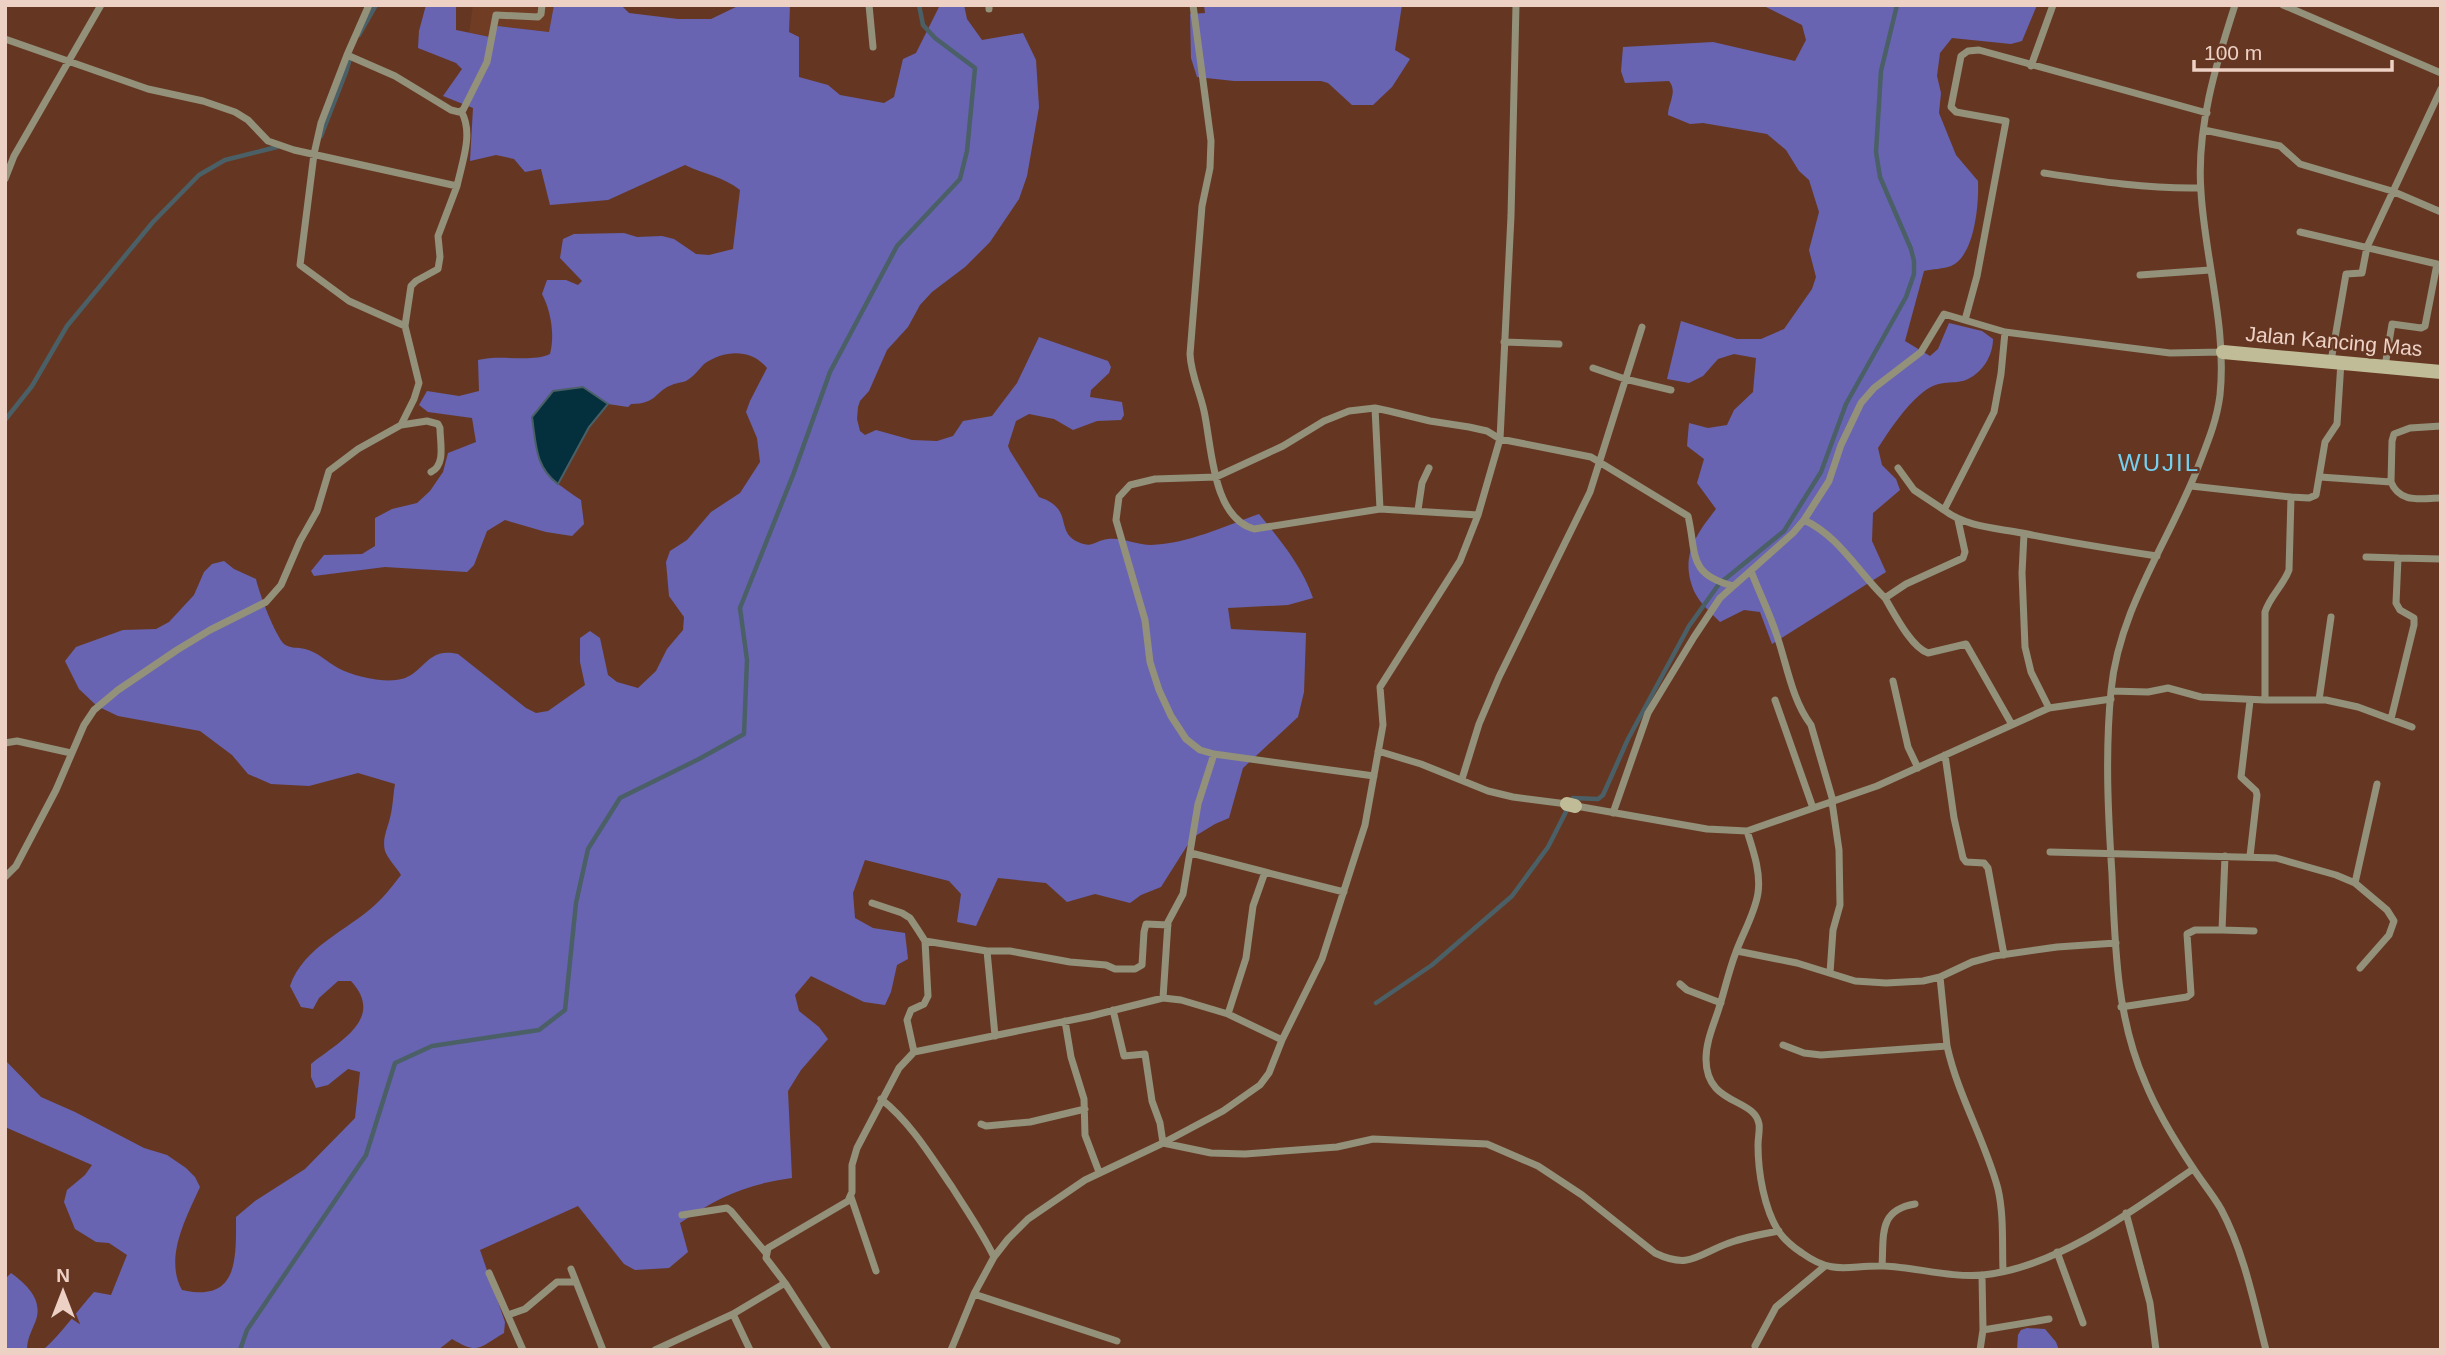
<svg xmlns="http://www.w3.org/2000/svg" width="2446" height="1355" font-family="Helvetica,sans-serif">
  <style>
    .built { fill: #713c24 }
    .green { fill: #6864b2 }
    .water { fill: #04303e; stroke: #4a6066; stroke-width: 2 }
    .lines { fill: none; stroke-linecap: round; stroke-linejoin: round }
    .stream { stroke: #4a6066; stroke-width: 4.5 }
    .street { stroke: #93917a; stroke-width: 7 }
    .secondary { stroke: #bfbc97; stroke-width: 14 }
    .labels { text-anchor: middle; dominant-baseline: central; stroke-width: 5; stroke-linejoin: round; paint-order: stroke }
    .street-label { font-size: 21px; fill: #edd1c5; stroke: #653723 }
    .quarter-label { font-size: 24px; letter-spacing: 2px; fill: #73d0f1; stroke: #653723 }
  </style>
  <rect width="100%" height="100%" fill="#653723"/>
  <path class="built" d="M473,5H554L549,32L499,26L491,37L469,33Z"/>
  <path class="green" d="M426,5H456V30L490,37L498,26L549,32L554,5H621L629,13L678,19H711L740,5H790L789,32L799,37V77L828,85L840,95L884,103L894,97L903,59L916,53L940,5H964L967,19L982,40L1023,33L1036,60L1039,107L1027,176L1019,199L990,242L965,267L932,292L920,305L908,327L887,350L869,391L860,401L858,407L857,419L860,431L865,435L876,430L912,440L937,441L953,436L963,421L992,416L1017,383L1039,337L1108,361L1111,367L1109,373L1091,390L1090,397L1122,402L1124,415L1121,420L1097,421L1073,430L1054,419L1029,414L1016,421L1008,446L1010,451L1039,497C1075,509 1054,531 1078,542C1093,549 1096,540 1108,539C1122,537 1137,545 1151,545C1187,544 1225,526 1259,514C1280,540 1302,566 1313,598L1288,605L1228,608L1231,629L1306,633L1304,692L1298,717L1243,768L1229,818L1215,824L1192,838L1161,887L1141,895L1130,903L1095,894L1067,902L1046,883L998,878L976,926L957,922L961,894L949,881L865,860L853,893L855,918L873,928L905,933L908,959L897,965L891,992L885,1005L864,1002L811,976L795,995L799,1011L819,1027L828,1039L801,1070L788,1091L792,1178C747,1184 718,1197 680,1223L688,1252L669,1268L635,1270L624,1264L578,1206L480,1250L505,1322L504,1333C478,1348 479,1355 452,1339L438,1350H43C62,1333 77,1311 94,1292L111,1295L127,1255L109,1243L96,1242L75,1229L64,1202L67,1190L85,1175L92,1165L5,1127V1060L41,1097L75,1112L144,1148L167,1155L186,1168L195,1177L200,1187C186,1218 164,1258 182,1290C239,1303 236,1258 236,1217L255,1201L305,1169L355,1118L360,1072L348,1069L328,1085L316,1088L311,1077V1064C338,1042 386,1019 351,981H338L319,998L313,1009L301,1007L290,986C304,946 347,931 376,904C385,896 393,885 401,875C397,868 388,859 385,851C382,839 387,830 390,818C393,807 393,795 395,784L358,773L309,786L271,784L248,774L232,755L200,731L118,716L97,706L79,689L65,661L76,647L109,635L123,630L156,629L169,622L194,595L204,572L212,564L224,561L234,569L256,579C259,593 275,635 284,644C290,649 298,647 305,649C318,652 327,662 338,668C352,676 380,682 396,680C425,677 424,646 458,654L526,708L536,713L548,711L585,685L580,662V638L590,631L600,638L608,675L617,682L638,688L656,671L667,649L683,630L684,617L669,596L666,562L670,551L687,540L711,512L740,493L760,462L757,438L746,412L750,401L767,368C751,348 724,350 704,364C699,369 695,375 689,379C684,383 680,382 674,384C654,391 658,404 631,404L628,407L608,404L583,387L553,391L532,417C539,469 537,470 581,500L584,524L572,536L546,532L505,520L487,531L474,565L467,572L385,567L314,576L311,571L324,555L362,554L375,546V518L392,509L417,503L430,491L443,472L448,453L476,442L472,418L428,412L419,405L427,391L459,396L479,391L478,360C502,354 530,363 550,354C555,335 551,311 542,294L547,280H566L578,285L582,281L560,258L563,239L574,234L624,233L637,237L662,236L674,239L696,254L709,255L733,249L740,190C724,177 704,174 685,165L608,200L550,205L541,169L525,172L514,159L496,155L470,161L473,108L443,96L462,69L456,63L418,48L419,31Z
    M1204,5H1402L1395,50L1410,59L1392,87L1373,105H1352L1328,83L1321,81H1234L1197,77L1191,58L1190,14L1205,13Z
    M1762,5H2037L2022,41L2011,44L1952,38L1940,53L1937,76L1941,93L1939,113L1956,155L1978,181C1979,203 1975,256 1951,266C1943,269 1933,269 1924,271L1905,341L1930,356L1938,349L1949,323L1982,331L1993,339C1993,355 1983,372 1968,379C1953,386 1942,377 1922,393C1904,408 1891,428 1878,448L1882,465L1896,479L1900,490L1873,513L1872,541L1886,572L1772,644L1760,612L1744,610L1720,622C1712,614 1700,603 1695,593C1679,558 1695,536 1716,509L1697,483L1704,459L1687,446L1689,423L1708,428L1727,425L1734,410L1753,392L1756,358L1734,354L1718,359L1703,376L1689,383L1667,379L1681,321L1737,339H1761L1784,329L1812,289L1816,277L1809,250L1819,212L1809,180L1799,171L1786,150L1767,134L1703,123L1690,124L1668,115C1668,103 1678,92 1669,81L1625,83L1621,71L1623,47L1713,42L1795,61L1806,40L1802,25Z
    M11,1273C26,1284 43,1299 36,1320C32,1331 28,1336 27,1348L30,1350H5V1279Z
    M2027,1328L2045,1329L2056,1342L2059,1350H2017L2018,1335L2021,1330Z"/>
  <path class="water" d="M583,387L608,404L589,427L558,484C535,467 536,444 532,417L553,391Z"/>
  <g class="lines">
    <path class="stream" d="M359,35L376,5
      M321,136L346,72L351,55
      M5,420L32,386L67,326L153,222L199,175L225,160L277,147
      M1376,1003L1432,965L1512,896L1548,847L1573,798L1598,799L1603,795L1628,739L1689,626L1719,584L1784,531L1821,472L1846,404L1906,297L1914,274V261L1911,249L1880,177L1876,152L1881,71L1897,5
      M240,1350L247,1330L366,1155L395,1063L432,1046L539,1030L565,1010L576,903L588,849L620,798L699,759L744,734L747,660L740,608L793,475L830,372L897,246L960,179L967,151L975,68L935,38L923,25L919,5"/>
    <path class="street" d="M369,5L347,55L321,123L314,154L300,265L349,301L405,326
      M869,5L873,47
      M989,5V9
      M1193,5L1211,141L1210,168L1202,206L1190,354C1191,375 1200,392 1204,411C1212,447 1212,517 1254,529L1380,509L1478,515
      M2235,5C2216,64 2196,129 2201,192C2205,259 2227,327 2220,395C2217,419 2209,439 2200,462C2171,539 2119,607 2111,691C2105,752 2108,814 2112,874C2115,945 2116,1016 2145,1082C2157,1112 2175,1141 2193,1168C2202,1182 2213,1195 2221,1209C2244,1252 2254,1303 2266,1350
      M2283,5L2441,73
      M5,39L148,89L203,101L235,112L248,120L268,141L294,150L457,186C462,162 474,133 461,111
      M347,55L395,76L451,110L459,112L463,110L487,62L496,15L538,17L541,14L542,5
      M2031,66L2053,5
      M2204,130L2280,146L2300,164L2392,191L2441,212
      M2044,173C2096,181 2147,189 2200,188
      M5,179L14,156L101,5
      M2300,232L2437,264L2425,326L2421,328L2392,324L2385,366
      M2140,275L2210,270
      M1965,320L1977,276L2006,121L1956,112L1951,107L1961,56L1968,51L1979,50L2207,113
      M1504,342L1559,344
      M2331,361L2346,274L2362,273L2367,247L2441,89
      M1593,368L1625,379L1671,390
      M1375,408L1380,509
      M401,425L427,421L438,424L440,428C440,443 446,465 431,472
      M1898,468L1914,490L1944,510
      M2320,477L2391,482L2392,441L2394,434L2410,428L2441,426
      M2391,482C2400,504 2421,498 2441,498
      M2291,497L2309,498L2316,495L2325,442L2337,424L2341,362
      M1418,510L1422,483L1429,468
      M1804,520C1839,536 1858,572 1885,598
      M1958,520L1965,552L1963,558L1906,584L1885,598C1894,613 1911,647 1928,653L1966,644L2011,723
      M2024,534L2022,573L2025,647L2031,672L2049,708
      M2157,556C2111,549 2067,542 2022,533C1996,528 1966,527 1944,510L1994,412L2001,374L2005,332L2170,353L2223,352
      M2366,557L2398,558
      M1751,571C1759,592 1769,612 1776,633C1787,664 1791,698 1811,725L1833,801
      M1893,681L1908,747L1918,768
      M2111,691L2148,692L2168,688L2201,697L2265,700V612C2270,596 2283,586 2289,570L2291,497L2191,486
      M1775,700L1813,808
      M2265,700H2326L2358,707L2412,727
      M2319,700L2331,617
      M2250,701L2241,777L2256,791L2257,795L2250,856
      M2391,719L2414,625V618L2400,610L2396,603L2398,558L2441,559
      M5,743L17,741L71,753
      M1378,751L1421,764L1488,791L1513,797L1567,804
      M1945,755L1954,818L1963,858L1966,862L1984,863L1988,868L2004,955
      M1374,776L1214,754L1200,750L1186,739L1171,716L1159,690L1150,662L1145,620L1116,520L1119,497L1130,485L1155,479L1216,477L1283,446L1324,421L1349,411L1375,408L1389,411L1430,421L1469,427L1487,431L1500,439L1591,457L1688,516C1697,554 1687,574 1733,586
      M1462,779L1479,724L1499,677L1590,492L1642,327
      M1576,806L1707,829L1747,831L1877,786L2049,708L2111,699
      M1613,813L1648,713L1694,637L1720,598L1793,533L1804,520L1829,481L1841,445L1861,403L1874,388L1921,352L1944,314L2005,332
      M1747,831C1753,850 1761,872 1758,893C1755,913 1743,933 1736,952C1729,970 1725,989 1719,1008C1714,1024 1706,1041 1706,1059C1706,1106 1754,1097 1759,1124C1760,1130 1758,1138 1758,1145C1758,1172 1764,1209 1779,1232C1785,1240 1793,1247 1802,1253C1834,1276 1848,1265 1883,1266C1915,1267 1950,1278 1983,1275C2056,1268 2134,1210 2193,1169
      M2050,852L2276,858L2336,875L2355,883L2387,910L2394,921L2389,935L2360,968
      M1191,853L1265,872
      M5,877L16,866L56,790L84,725L94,710L118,690L177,650L210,630L266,602L281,585L300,541L317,511L329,471L358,449L401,425L414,399L419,383L405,326L411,286L416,281L438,269L440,257L438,236L457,186
      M2355,883L2377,784
      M872,903L902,913L910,918L918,930L925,941L928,996L924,1004L911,1010L907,1020L914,1052
      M2222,930L2254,931
      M925,941L987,951
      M1737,951L1797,963L1855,981L1886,983L1923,981L1940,977L1972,962L1994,956L2057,947L2116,943
      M1830,973L1833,930L1840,905L1839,850L1832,802
      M1680,984L1687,990L1721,1003
      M1163,998L1168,922L1183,894L1198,804L1214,754
      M2121,1007L2187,997L2191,994L2187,934L2195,930H2222L2225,856
      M1113,1010L1124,1056L1145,1054L1152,1101L1160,1123L1163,1143L1211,1153L1245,1154L1337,1147L1373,1139L1487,1144L1538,1166L1582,1195L1655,1253C1690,1270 1698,1254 1729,1243C1745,1237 1762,1234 1779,1231
      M1228,1014L1246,958L1253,906L1265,872L1344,892
      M1065,1021L1071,1057L1084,1099L1085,1135L1099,1172
      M995,1036L987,951H1010L1070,962L1106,965L1115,969H1135L1142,965L1144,932L1146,924L1168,925
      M1783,1045L1804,1053L1821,1055L1947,1046L1940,977
      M1947,1046C1958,1096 1985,1140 1998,1189C2004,1215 2002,1244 2003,1271
      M881,1099C911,1123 930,1155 952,1187C967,1211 982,1232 994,1257
      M981,1124L986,1126L1030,1122L1085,1109
      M851,1197L876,1271
      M2126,1213L2150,1303L2156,1350
      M682,1215L727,1208L731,1211L766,1253
      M2057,1252L2083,1323
      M1882,1266C1884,1235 1878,1210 1915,1204
      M571,1269L603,1350
      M489,1273L523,1350
      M785,1283L766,1258L768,1248L848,1201L852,1192V1165L857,1148L899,1068L914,1052L1091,1016L1163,998L1181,1000L1228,1014L1282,1040
      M974,1294L1117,1341
      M733,1314L750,1350
      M508,1315L525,1309L557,1282H576
      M1983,1330L2049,1319
      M1755,1346L1776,1307L1825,1266
      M655,1350L733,1314L785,1283L828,1350
      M951,1350L974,1294L994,1257L1008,1239L1028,1219L1085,1180L1163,1143L1223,1111L1260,1085L1269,1073L1282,1040L1322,959L1365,825L1383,725L1380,687L1460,561L1478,515L1500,439L1511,216L1516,5
      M1980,1350L1983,1330L1982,1275"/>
    <path class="secondary" d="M2223,352L2441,372
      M1567,804L1575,806"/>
  </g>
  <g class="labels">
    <g class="street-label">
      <text transform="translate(2334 341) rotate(5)">Jalan Kancing Mas</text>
    </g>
    <g class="quarter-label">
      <text x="2159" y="462">WUJIL</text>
    </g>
  </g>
  <rect width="2446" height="1355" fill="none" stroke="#edd1c5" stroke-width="14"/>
  <g transform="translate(63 1292)" stroke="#653723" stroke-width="5" paint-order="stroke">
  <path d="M0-5L12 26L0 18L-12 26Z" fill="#edd1c5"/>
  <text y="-10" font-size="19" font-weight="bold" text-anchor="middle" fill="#edd1c5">N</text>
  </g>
  <path d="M2194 60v10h198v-10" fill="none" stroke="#edd1c5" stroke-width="3.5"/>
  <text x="2204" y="60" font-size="21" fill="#edd1c5" stroke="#653723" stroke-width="5" paint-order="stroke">100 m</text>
</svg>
